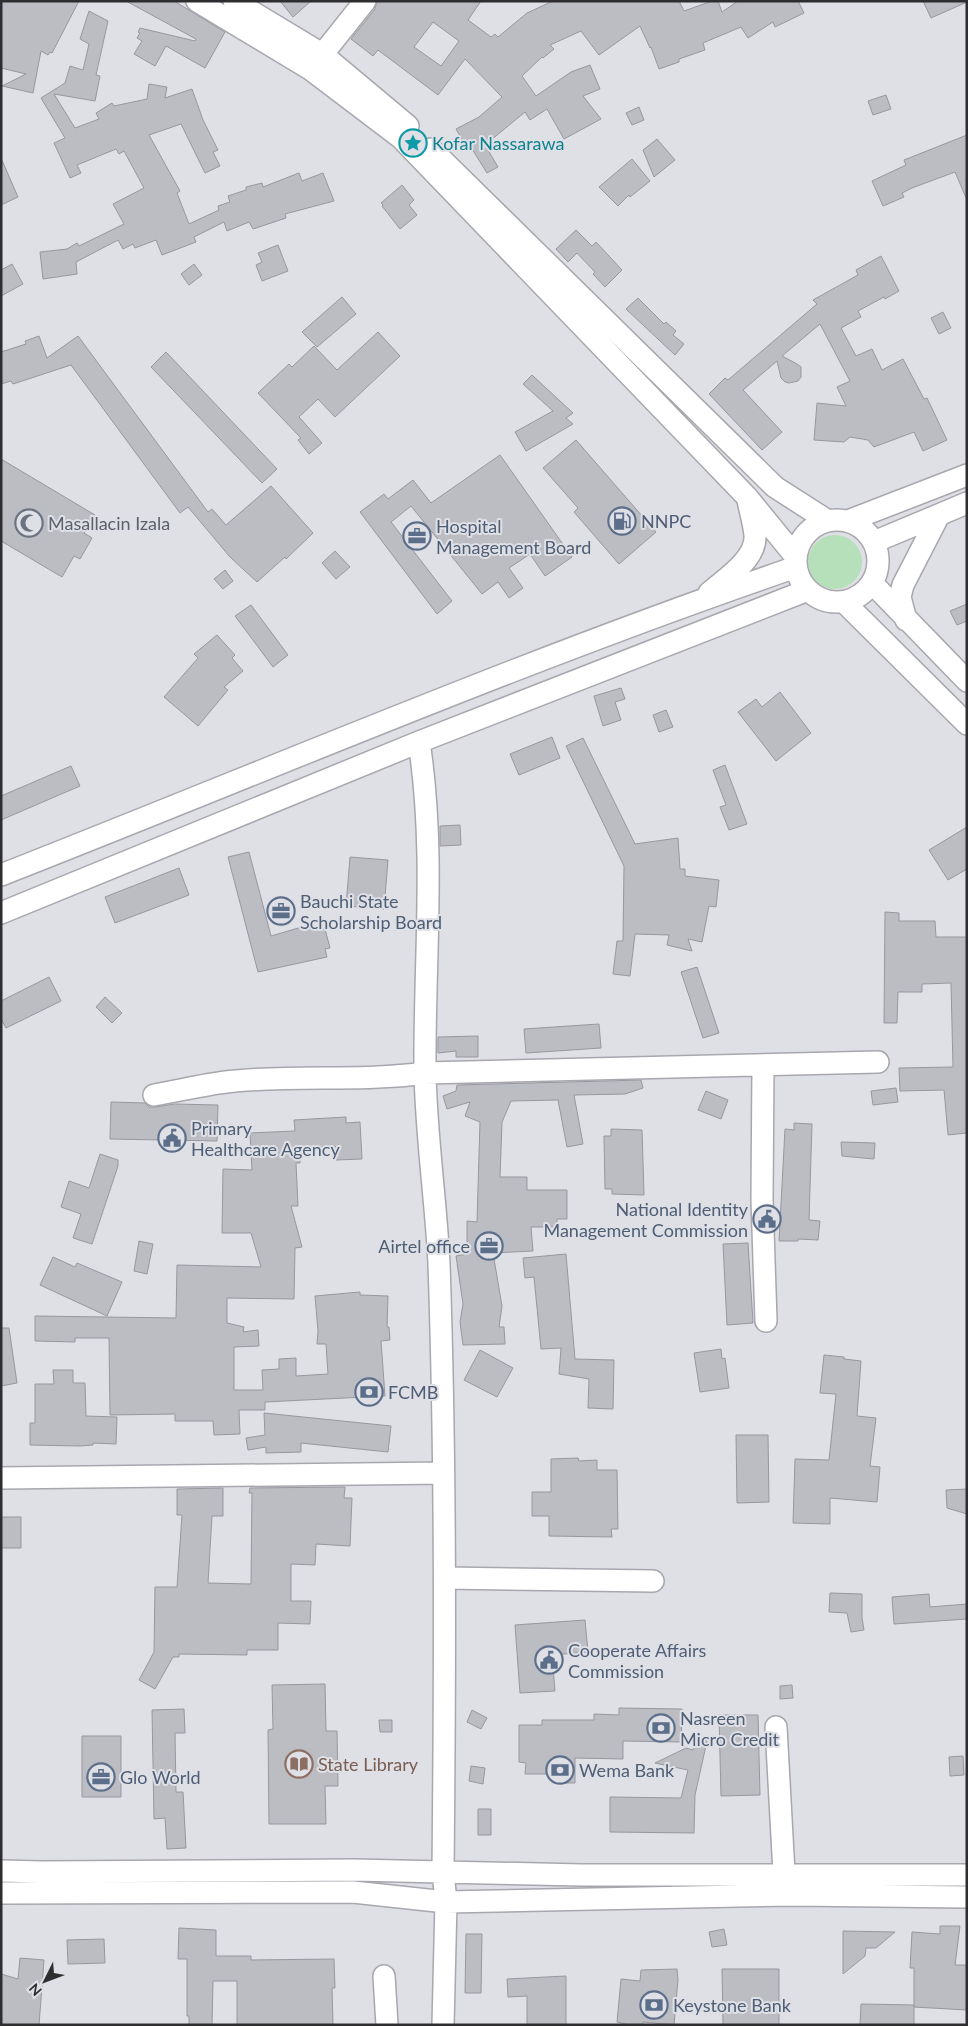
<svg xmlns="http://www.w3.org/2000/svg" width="968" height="2026" font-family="Lato,sans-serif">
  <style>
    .green { fill: #b6e0b9 }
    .building { fill: #bcbcc3; stroke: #98979e; fill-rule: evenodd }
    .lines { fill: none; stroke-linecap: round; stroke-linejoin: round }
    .minor-casing { stroke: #a8a7ae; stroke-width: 24 }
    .minor { stroke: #fff; stroke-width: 21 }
    .labels { text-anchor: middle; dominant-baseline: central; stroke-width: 4; stroke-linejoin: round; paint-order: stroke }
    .culture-label { font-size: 18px; fill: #0d838f; stroke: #dfdfe6; text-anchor: start }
    .service-label { font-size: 18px; fill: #4e5e75; stroke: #dfdfe6; text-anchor: start }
    .worship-label { font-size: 18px; fill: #5b616d; stroke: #dfdfe6; text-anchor: start }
    .education-label { font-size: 18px; fill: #785e54; stroke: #dfdfe6; text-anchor: start }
  </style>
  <rect width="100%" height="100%" fill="#dfdfe6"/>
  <path class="green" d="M808 562a27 27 0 1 1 54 0a27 27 0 1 1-54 0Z"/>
  <path class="building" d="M1,1H79L52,53L50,52L48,55L41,51L33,93L2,86L26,74L1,68Z
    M126,1H174L225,32L205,68L166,46L155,66L134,54L142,41L137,38L140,33L138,32L140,28L195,41L196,39Z
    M280,1H311L293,17Z
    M377,1H481L468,20L491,37L495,34L498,37L527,13L553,1H679L684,11L712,1H718L722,12L738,1H798L804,13L775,27L773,22L748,38L741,27L703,43L705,50L679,59V62L659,69L651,47L650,48L640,26L599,55L581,31L550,45L554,49L543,58L542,57L522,76L536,96L571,72L590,65L600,89L583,96L601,119L564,139L547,109L530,120L525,112L485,145L498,167L487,173L472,149L469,151L456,129L479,117L502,97L465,59L438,95L378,50L373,56L351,39L375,9ZM433,22L459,41L441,66L414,47Z
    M923,1H967V2L931,18Z
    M89,11L108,21L96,75L100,76L95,101L54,94L75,128L99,119L96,113L112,103L114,106L147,99L149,84L167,87L165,98L192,89L203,120L218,150L213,152L220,166L205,173L181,124L149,135L180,191L177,193L189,224L219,210L218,206L230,202L228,196L246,190V187L262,183L263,187L299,173L302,181L323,173L334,201L285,214L286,218L253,229L249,222L227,231L224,222L194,237L196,242L162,255L156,240L135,248L133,244L123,249L118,240L76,262L77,274L43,279L40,252L67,249L77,243L79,246L124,224L113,204L144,188L124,151L119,154L116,149L77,165L81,173L70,178L54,143L65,138L41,98L65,83L70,66L83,70L89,44L80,39Z
    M886,95L891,109L873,115L868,101Z
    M639,107L644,120L632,125L626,113Z
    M967,135V200L955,172L912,188L902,193L904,197L883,206L872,181L906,165L904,160Z
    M657,139L675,160L654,177L643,150Z
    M1,158L18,197L1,205Z
    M632,159L650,181L630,197L629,195L618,206L599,187Z
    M402,185L414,200L409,205L417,215L400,229L382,206L383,205L381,203Z
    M576,230L592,246L596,242L622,270L605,287L593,274L595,272L577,253L568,262L556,249Z
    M278,245L288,271L262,281L256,265L262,262L258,253Z
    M881,256L899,291L885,299L884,297L858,311L861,317L841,328L856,356L872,349L882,370L903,359L924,399L927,398L947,440L923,451L914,432L874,447L868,440L850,437L844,442L814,440L817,403L846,406L837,387L850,381L820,324L782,356L797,364L801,367V377L798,381L789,383L785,382L781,378L777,361L743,390L782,432L762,450L709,394L725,378L728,380L817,304L813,300L858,275L856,270Z
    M12,264L23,284L1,296V270Z
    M194,264L202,275L189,285L181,274Z
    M342,297L356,314L317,347L302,332Z
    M638,298L664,324L666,322L676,331L673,335L684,344L675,355L626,309Z
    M943,312L951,328L939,334L931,318Z
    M378,332L400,356L335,417L318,399L299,417L322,443L309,454L298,440L301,438L258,393L289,364L292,367L314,346L337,370Z
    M39,336L47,358L78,336L208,512L212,509L226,525L271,486L313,533L286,559L285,557L257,582L230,557L188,507L180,513L71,365L13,384L11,381L1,384V352L26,344L25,341Z
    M166,352L277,469L262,483L151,367Z
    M532,375L573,413L566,418L573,424L526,451L515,432L553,411L523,384Z
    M576,440L656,532L619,564L574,512L578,508L543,468Z
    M500,455L572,557L545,576L530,554L509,568L523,588L509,598L498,582L482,594L411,506L391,522L452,601L437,614L360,512L384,494L388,499L413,480L431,503Z
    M1,459L95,515L84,533L92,538L80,559L74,556L62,577L1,541Z
    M335,551L350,567L336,579L322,563Z
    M225,570L233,581L223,589L214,579Z
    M967,604V621L957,625L950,611Z
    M251,605L288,655L273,667L235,616Z
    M217,635L235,655L232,658L243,671L224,687L228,690L198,726L164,697L198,658L194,654Z
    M621,688L625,699L615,702L621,720L603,726L594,696Z
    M780,692L811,733L776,761L738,712L756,699L762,707Z
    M666,710L673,727L659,732L653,715Z
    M552,737L560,758L519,775L510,754Z
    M583,738L635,844L678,838L680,869H685V876L719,880L716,907L709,906L702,942L688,939L692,951L667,945L669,935L635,934L630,976L613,974L617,941H623L624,866L566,746Z
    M725,765L747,824L729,830L720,807L726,805L713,770Z
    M71,766L80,786L1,820V796Z
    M460,825L461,845L440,846V826Z
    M967,827V869L948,880L929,850Z
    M249,852L271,936L312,924L313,928L322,925L323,929H325L330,948L325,949L327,957L258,972L228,857Z
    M350,857L388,860L384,909L346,906Z
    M179,868L189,895L115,923L105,897Z
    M885,912L899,913V921H935L936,937H967V1133L948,1135L944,1090L900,1091L899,1068L953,1067L951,983L922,984V992H898L897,1023H884Z
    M697,967L719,1033L703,1038L681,972Z
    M49,977L61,1001L6,1028L1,1019V1001Z
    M105,997L122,1013L112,1023L96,1007Z
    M599,1024L601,1048L526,1053L524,1029Z
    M478,1036V1057H456V1051L438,1053V1037Z
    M641,1080L643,1088L625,1094L574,1095L583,1144L567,1147L558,1100L511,1101L502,1122L500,1177H527V1190H567V1219H557V1227H531L533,1251L493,1253L502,1306L499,1327H504L505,1344L463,1345L460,1322L463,1304L456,1256L467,1254V1221L477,1222L480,1122L465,1116L470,1102L447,1109L443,1096L456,1091L457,1085Z
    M896,1088L898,1102L873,1105L871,1091Z
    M706,1091L728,1100L721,1119L698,1110Z
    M111,1102L145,1103L149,1107H156L174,1104L218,1105L217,1141L110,1139Z
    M346,1117V1123L360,1122L362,1159L336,1160L335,1146L299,1148L300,1163H296L298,1206H291L302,1247L295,1248L294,1299L227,1298V1323L244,1327L243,1332L258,1330L259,1346L234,1347V1390H263L262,1370L279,1369V1359L296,1358V1376L328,1374L326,1344H317L318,1331L315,1296L360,1292V1295L388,1296L387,1327H389L390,1340L381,1341L385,1396L265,1402V1410H239L240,1434L214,1435L213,1421H175V1414L110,1415L109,1338H75V1342L35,1341V1316L176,1318L177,1265L261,1267L251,1233H222L223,1169L252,1170L250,1133L295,1131L294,1120Z
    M794,1123L812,1124L809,1220L820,1221L818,1240L798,1239V1241H779L785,1129L794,1130Z
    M611,1129L642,1130L644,1195L612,1194V1189H605L604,1136H611Z
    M841,1142L875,1143L874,1159L842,1156Z
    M100,1154L118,1160V1166L92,1244L73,1238L81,1214L61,1207L69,1181L89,1188Z
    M139,1241L153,1244L147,1274L134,1271Z
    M748,1243L753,1323L727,1325L723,1244Z
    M566,1254L575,1359L614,1360L613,1409L588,1408L589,1379L559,1374L561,1348L541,1349L534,1277L525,1278L523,1258Z
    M53,1257L75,1267L77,1263L122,1282L107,1316L40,1285Z
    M1,1328H9L17,1383L1,1386Z
    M721,1349L722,1359L725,1358L729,1388L700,1392L694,1353Z
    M480,1350L513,1368L497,1397L464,1380Z
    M824,1355L844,1357V1359L861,1361L857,1416L876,1418L870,1466L880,1467L877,1502L830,1498V1524L793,1523L795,1459L829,1460L836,1394L820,1393Z
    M53,1370H73V1383H85L86,1416L117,1417L116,1444L93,1443V1445L80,1446L30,1445V1423H35V1384H54Z
    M264,1413L391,1426L388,1452L301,1443V1452L266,1453V1447L248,1450L246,1438L265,1435Z
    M736,1435H768L769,1502L737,1503Z
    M578,1458L579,1461L597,1460V1470H617L618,1529H611L612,1537L549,1536V1516H532V1492H551V1459Z
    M345,1487L344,1498H352L350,1546L316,1544L315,1565L291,1564V1601H311L310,1624L278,1623V1650H247V1655L179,1654V1657H173L155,1689L139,1680L154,1652L155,1587H177L182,1515H177V1489L223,1488V1516H212L208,1583L251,1584L252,1493H249L250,1488Z
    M967,1489V1514L947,1508L946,1490Z
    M1,1517H21V1548H1Z
    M830,1593L862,1594V1618L864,1630L851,1632L847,1613L829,1612Z
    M929,1594L930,1607L967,1604V1619L894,1624L892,1597Z
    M585,1620L588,1652L552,1655L555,1691L520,1693L515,1625Z
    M325,1684L326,1731H337L338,1786H325L326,1824H269L268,1730L273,1729L272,1685Z
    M792,1685L793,1698L780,1699V1686Z
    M619,1708L682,1709L681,1742L623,1741V1759L575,1758V1783H556V1774H525L526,1763L519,1762V1725H542V1720H594V1714L619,1715Z
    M184,1709L185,1733H175L176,1792H183L186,1848L167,1849L165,1818L154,1819L152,1710Z
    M472,1710L487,1718L481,1729L467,1722Z
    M719,1715H758L760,1795L721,1796Z
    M379,1720H392V1732H380Z
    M82,1736H121V1797H82Z
    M696,1738L707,1741L695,1795L694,1833L610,1832V1797L681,1798L688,1770L655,1763L686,1748L693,1750Z
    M963,1756L964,1775L950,1776L949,1757Z
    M471,1766L485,1768L483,1784L469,1781Z
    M478,1809H491V1835H478Z
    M940,1926H960L955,1965H967V2010L914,2007V1968H910L912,1932L940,1934Z
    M179,1928L216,1930V1956H251V1960L334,1959L335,1988H332L333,2025H237V1981H213L212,2025H189V2016H187V1959H178Z
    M724,1929L727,1945L712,1947L709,1932Z
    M843,1931L895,1932L876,1948H866L865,1956L843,1974Z
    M466,1934H482L481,1993H465Z
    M104,1939L105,1963L68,1964L67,1940Z
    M20,1958L44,1960L39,2025H1V1974L18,1979Z
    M677,1969L678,1980L674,2025L643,2022V2025H629L617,2022L621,1979L640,1981L641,1970Z
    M722,1969H779V2025H723Z
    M566,1976V2025H527V1996L508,1997L507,1979Z
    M861,2004L914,2005V2025H860Z"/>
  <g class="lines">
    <g class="minor-casing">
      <path id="minor" d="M197,1L310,69L401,138L747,497L796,557
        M234,1L322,54L408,126
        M314,65L365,1
        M431,149L775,487L828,521
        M796 561a41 41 0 1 1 82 0a41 41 0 1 1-82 0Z
        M848,521L967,475
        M874,542L967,503
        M872,583L967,681
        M709,593C725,579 757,559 755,535C754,524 750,511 748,500
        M844,602L967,724
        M906,620L900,597L903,585L939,515
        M419,742C436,852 424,961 425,1071C426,1136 436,1200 439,1264C446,1467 445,1670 443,1872L446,1902L443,2025
        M1,875C266,771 527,659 796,567
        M1,913L419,742L808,590
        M763,1065L762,1199L766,1321
        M154,1095C178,1091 202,1085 226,1082C292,1074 359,1082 425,1073L878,1062
        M1,1478L443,1473
        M445,1578L653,1581
        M776,1727L784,1873
        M1,1871L42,1872L354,1870L582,1875H967
        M1,1893L353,1892L446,1902L792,1895L967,1897
        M384,1976L387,2025"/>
    </g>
    <use href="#minor" class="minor"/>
  </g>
  <defs>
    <g id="sight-ring" transform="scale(1.4375)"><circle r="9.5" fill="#dfdfe6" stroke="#0f9aa8" stroke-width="1.5"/><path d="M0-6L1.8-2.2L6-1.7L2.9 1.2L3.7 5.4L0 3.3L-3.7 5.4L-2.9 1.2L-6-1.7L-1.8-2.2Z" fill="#0f9aa8"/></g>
    <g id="fuel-ring" transform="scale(1.4375)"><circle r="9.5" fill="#dfdfe6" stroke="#5c6f8a" stroke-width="1.5"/><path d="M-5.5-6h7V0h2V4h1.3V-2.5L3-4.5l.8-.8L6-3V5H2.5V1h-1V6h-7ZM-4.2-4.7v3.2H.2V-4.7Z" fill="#5c6f8a"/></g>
    <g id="mosque-ring" transform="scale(1.4375)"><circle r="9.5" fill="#dfdfe6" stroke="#6b7280" stroke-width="1.5"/><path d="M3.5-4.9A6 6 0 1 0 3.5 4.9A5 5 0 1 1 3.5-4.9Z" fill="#6b7280"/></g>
    <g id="office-ring" transform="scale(1.4375)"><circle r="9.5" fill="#dfdfe6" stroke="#5c6f8a" stroke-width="1.5"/><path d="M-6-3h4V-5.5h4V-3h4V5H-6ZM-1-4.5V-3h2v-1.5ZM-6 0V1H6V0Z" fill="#5c6f8a"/></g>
    <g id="civic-ring" transform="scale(1.4375)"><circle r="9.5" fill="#dfdfe6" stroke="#5c6f8a" stroke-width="1.5"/><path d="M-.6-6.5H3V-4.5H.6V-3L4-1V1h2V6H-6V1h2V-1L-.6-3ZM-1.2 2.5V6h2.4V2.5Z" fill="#5c6f8a"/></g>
    <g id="bank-ring" transform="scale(1.4375)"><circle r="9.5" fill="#dfdfe6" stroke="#5c6f8a" stroke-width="1.5"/><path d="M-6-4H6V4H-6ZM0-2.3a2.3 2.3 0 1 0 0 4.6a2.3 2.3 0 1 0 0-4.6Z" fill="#5c6f8a"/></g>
    <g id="library-ring" transform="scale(1.4375)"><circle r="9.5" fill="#dfdfe6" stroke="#8d6e63" stroke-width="1.5"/><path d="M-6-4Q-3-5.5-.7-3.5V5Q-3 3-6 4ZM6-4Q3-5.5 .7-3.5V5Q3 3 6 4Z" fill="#8d6e63"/></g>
  </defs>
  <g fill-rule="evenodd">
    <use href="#sight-ring" x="413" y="143"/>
    <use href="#fuel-ring" x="622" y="521"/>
    <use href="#mosque-ring" x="29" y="523"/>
    <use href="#office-ring" x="417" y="536"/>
    <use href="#office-ring" x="281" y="911"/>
    <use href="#civic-ring" x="172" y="1138"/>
    <use href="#civic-ring" x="767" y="1219"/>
    <use href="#office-ring" x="489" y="1246"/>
    <use href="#bank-ring" x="369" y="1392"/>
    <use href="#civic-ring" x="549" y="1660"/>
    <use href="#bank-ring" x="661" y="1728"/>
    <use href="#library-ring" x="299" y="1764"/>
    <use href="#bank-ring" x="560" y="1770"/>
    <use href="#office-ring" x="101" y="1777"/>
    <use href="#bank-ring" x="654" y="2005"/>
  </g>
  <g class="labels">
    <g class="culture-label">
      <text x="432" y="143">Kofar Nassarawa</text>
    </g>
    <g class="service-label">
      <text x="641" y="521">NNPC</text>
      <text x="436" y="526">Hospital<tspan x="436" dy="21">Management Board</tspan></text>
      <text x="300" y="901">Bauchi State<tspan x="300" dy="21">Scholarship Board</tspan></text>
      <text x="191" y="1128">Primary<tspan x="191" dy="21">Healthcare Agency</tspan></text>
      <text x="748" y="1209" text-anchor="end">National Identity<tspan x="748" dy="21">Management Commission</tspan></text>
      <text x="470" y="1246" text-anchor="end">Airtel office</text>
      <text x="388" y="1392">FCMB</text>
      <text x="568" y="1650">Cooperate Affairs<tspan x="568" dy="21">Commission</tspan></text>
      <text x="680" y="1718">Nasreen<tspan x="680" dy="21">Micro Credit</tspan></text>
      <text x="579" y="1770">Wema Bank</text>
      <text x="120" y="1777">Glo World</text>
      <text x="673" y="2005">Keystone Bank</text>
    </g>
    <g class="worship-label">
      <text x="48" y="523">Masallacin Izala</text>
    </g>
    <g class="education-label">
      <text x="318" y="1764">State Library</text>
    </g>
  </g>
  <rect width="968" height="2026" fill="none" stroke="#2e2d30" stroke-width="5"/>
  <g transform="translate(45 1981) rotate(228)" stroke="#dfdfe6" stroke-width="4" paint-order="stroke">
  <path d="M0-4L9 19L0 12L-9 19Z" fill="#2e2d30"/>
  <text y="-8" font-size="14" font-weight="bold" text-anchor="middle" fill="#2e2d30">N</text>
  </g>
</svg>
